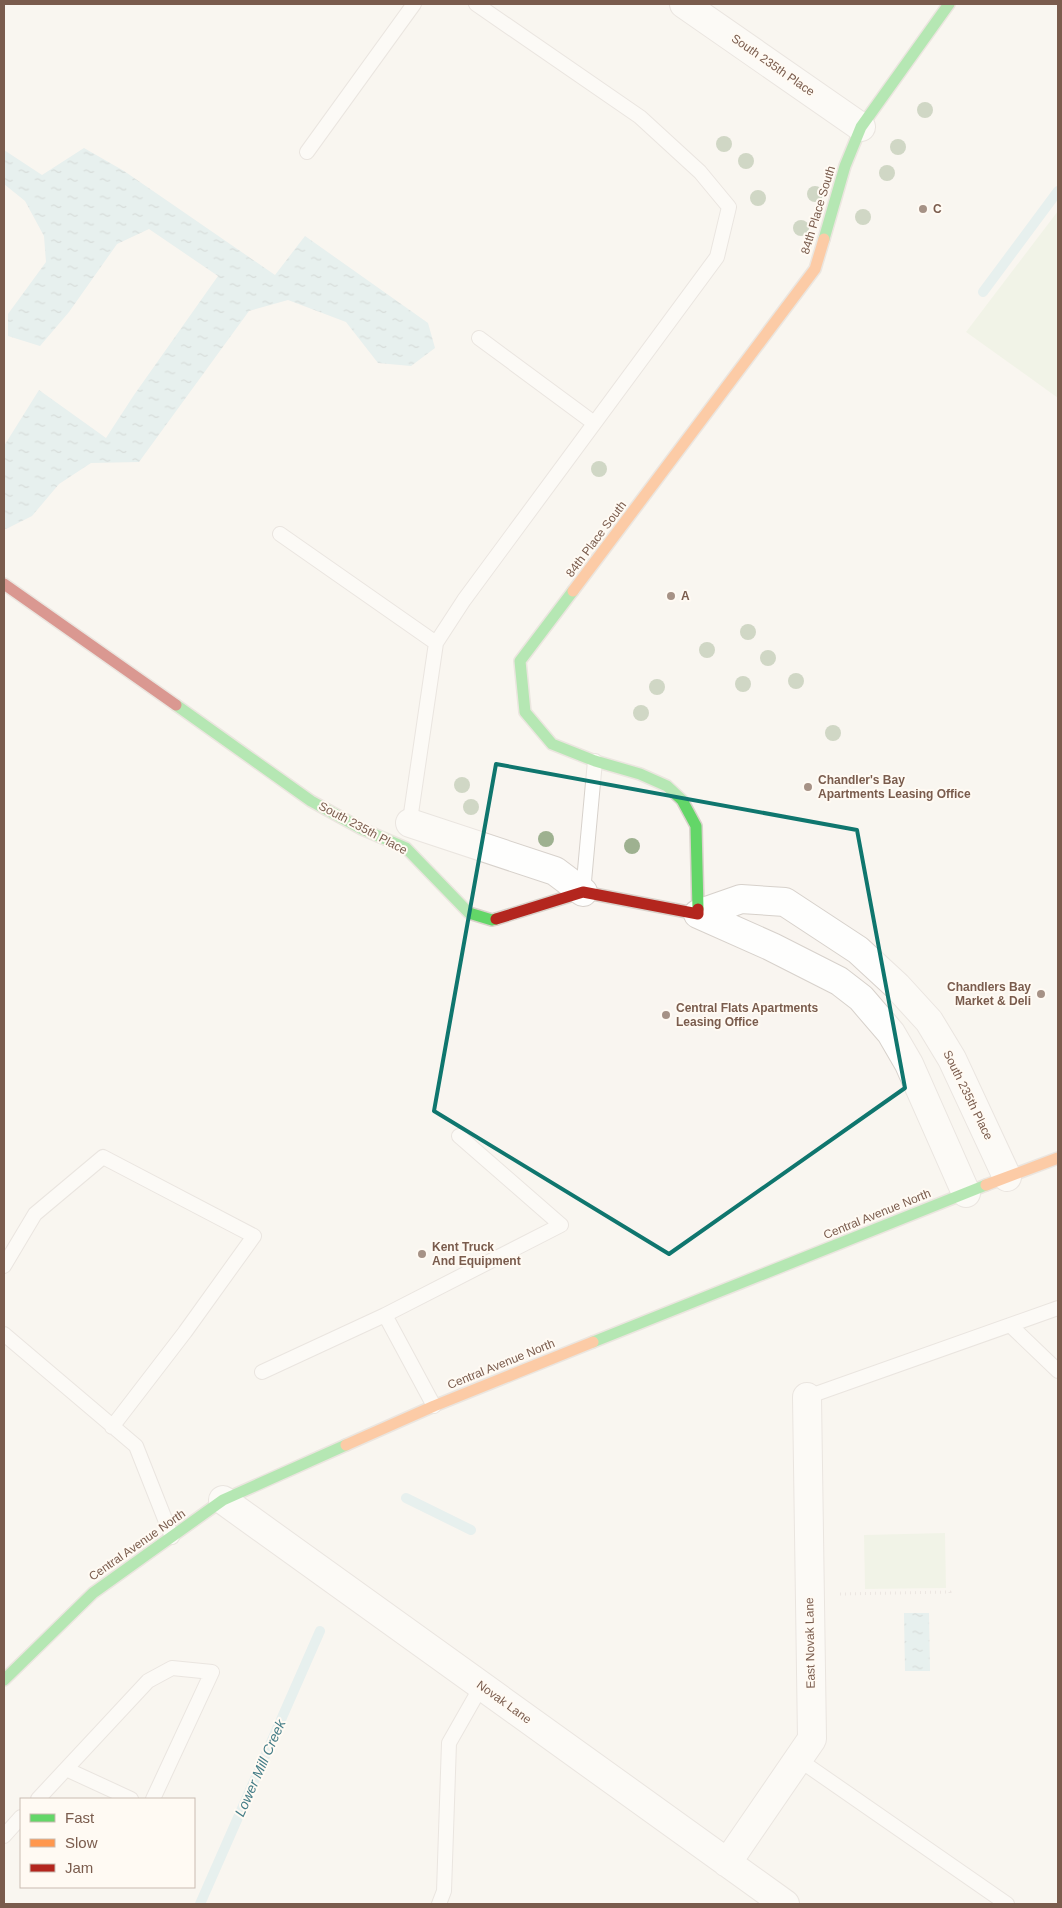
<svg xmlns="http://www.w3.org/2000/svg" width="1062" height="1908" font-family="Helvetica,sans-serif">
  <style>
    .park { fill: #e7f0db }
    .water { fill: url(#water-ripples) }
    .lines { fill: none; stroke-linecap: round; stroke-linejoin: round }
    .stream { stroke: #d0e8ea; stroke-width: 10 }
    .lane-casing { stroke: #d7d1cb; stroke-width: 16 }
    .street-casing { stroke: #d7d1cb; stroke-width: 30 }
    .fast-casing { stroke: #d9d2cb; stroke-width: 14 }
    .slow-casing { stroke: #d9d2cb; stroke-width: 14 }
    .jam-casing { stroke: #d9d2cb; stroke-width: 14 }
    .path { stroke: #dcd5d0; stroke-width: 3; stroke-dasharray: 1 4; stroke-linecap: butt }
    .lane { stroke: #fefefd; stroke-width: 14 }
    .street { stroke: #fefefd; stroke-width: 28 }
    .fast { stroke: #63d668; stroke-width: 11 }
    .slow { stroke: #ff974d; stroke-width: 11 }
    .jam { stroke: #b3261e; stroke-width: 11 }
    .tree { fill: #9eb190 }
    .marked { fill: none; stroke: #0f766e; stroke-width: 4; stroke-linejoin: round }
    .poi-dot { fill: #a69286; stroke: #fffaf3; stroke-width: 2 }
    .labels { text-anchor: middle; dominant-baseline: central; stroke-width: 4; stroke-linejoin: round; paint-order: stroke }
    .street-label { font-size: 12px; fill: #7a5c4d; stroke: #fffaf3 }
    .poi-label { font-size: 12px; font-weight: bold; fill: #7a5c4d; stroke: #fffaf3; text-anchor: start }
    .water-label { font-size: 14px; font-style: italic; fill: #437c86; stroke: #fffaf3 }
  </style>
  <defs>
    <pattern id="water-ripples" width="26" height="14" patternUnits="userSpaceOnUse" patternTransform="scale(1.25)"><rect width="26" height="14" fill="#d0e8ea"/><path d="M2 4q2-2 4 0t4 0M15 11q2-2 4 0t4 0" fill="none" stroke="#aebfc0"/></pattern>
  </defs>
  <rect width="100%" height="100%" fill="#f9f5f0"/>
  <path class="park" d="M1058,211V398L966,332Z
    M945,1533L946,1588L865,1589L864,1535Z"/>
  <path class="water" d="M84,148L124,171L275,275L305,236L428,323L435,348L411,366L378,363L346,322L288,300L249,311L139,462L91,463L59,484L32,516L6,529L4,528V446L39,390L106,438L134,395L218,276L149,229L117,244L69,312L40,346L8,336V314L46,262L44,236L25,201L4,184V150L42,175Z
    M904,1613H929L930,1671H905Z"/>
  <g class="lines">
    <path class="stream" d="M983,292L1058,191
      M406,1498L471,1530
      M200,1904L320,1631"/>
    <g class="lane-casing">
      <path id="lane" d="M307,152L414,4
        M479,338L594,423
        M280,534L436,643
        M409,827L436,643L464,600L717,257L729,207L700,172L640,117L476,4
        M583,892L595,761
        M4,1266L35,1214L103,1157L254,1236L185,1332L112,1427
        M385,1315L434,1406
        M1010,1325L1058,1371
        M4,1334L136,1446L172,1537
        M262,1372L385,1315L561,1225L459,1136
        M807,1397L1058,1308
        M798,1759L1007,1904
        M66,1769L131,1799
        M38,1799L148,1681L172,1668L212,1672L153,1799
        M4,1836L21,1817
        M439,1904L444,1891L449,1743L482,1685"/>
    </g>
    <g class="street-casing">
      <path id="street" d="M684,4L861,127
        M410,823L555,871L583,892
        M966,1193L909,1064L891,1033L861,998L839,981L772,947L698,914L741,899L785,902L858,950L897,986L929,1021L952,1059L1007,1177
        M223,1500L785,1904
        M727,1863L812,1739L807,1397"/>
    </g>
    <g class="fast-casing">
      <path id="fast" d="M824,239L845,166L861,127L949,4
        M573,591L520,661L525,712L552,744L595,761L640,774L667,786L682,800L696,826L698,909
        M176,705L311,801L362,829L406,848L469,913L492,920L496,919
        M593,1342L986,1185
        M4,1680L93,1593L223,1500L346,1445"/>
    </g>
    <g class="slow-casing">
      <path id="slow" d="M573,591L815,269L824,239
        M986,1185L1058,1158
        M346,1445L434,1406L593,1342"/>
    </g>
    <g class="jam-casing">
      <path id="jam" d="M4,584L176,705
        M496,919L583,892L698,914V909"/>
    </g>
    <path class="path" d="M840,1594L950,1592V1597"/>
    <use href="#lane" class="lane"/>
    <use href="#street" class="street"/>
    <use href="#fast" class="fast"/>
    <use href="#slow" class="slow"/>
    <use href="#jam" class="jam"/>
  </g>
  <g class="tree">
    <circle cx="925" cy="110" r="8"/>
    <circle cx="724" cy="144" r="8"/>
    <circle cx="898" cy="147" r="8"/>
    <circle cx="746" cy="161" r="8"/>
    <circle cx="887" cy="173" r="8"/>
    <circle cx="815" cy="194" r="8"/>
    <circle cx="758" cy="198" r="8"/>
    <circle cx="863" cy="217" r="8"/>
    <circle cx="801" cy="228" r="8"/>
    <circle cx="599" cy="469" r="8"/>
    <circle cx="748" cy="632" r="8"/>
    <circle cx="707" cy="650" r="8"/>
    <circle cx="768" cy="658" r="8"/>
    <circle cx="796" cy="681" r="8"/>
    <circle cx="743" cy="684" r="8"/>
    <circle cx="657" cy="687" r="8"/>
    <circle cx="641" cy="713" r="8"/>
    <circle cx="833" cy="733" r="8"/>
    <circle cx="462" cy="785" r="8"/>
    <circle cx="471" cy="807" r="8"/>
    <circle cx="546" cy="839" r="8"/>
    <circle cx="632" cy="846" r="8"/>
  </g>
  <path d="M0 0H1062V1908H0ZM496,764L857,830L905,1088L669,1254L434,1111Z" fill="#f9f5f0" fill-opacity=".55" fill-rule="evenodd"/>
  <path class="marked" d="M496,764L857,830L905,1088L669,1254L434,1111Z"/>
  <g class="poi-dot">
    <circle cx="923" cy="209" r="5"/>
    <circle cx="671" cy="596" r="5"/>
    <circle cx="808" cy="787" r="5"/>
    <circle cx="1041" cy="994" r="5"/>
    <circle cx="666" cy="1015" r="5"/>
    <circle cx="422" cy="1254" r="5"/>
  </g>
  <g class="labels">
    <g class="street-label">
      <text transform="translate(773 65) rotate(35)">South 235th Place</text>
      <text transform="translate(818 210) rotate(-73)">84th Place South</text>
      <text transform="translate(596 539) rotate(-53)">84th Place South</text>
      <text transform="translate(363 828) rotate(28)">South 235th Place</text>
      <text transform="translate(968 1095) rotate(64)">South 235th Place</text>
      <text transform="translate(877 1214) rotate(-22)">Central Avenue North</text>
      <text transform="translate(501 1364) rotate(-22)">Central Avenue North</text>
      <text transform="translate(137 1545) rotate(-35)">Central Avenue North</text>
      <text transform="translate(810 1643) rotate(-91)">East Novak Lane</text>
      <text transform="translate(504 1702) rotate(36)">Novak Lane</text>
    </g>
    <g class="poi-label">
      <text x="933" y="209">C</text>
      <text x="681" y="596">A</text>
      <text x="818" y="780">Chandler's Bay<tspan x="818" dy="14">Apartments Leasing Office</tspan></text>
      <text x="1031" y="987" text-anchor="end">Chandlers Bay<tspan x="1031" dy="14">Market &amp; Deli</tspan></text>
      <text x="676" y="1008">Central Flats Apartments<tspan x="676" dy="14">Leasing Office</tspan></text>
      <text x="432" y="1247">Kent Truck<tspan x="432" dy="14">And Equipment</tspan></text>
    </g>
    <g class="water-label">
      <text transform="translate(260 1768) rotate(-66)">Lower Mill Creek</text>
    </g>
  </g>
  <rect width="1062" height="1908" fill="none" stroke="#7a5c4d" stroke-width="10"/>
  <rect x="20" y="1798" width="175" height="90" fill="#fffaf3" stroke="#cabbb1"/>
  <rect x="30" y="1814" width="25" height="8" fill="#63d668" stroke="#cabbb1"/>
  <text x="65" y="1823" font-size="15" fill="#7a5c4d">Fast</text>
  <rect x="30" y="1839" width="25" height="8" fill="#ff974d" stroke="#cabbb1"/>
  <text x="65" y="1848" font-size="15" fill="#7a5c4d">Slow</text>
  <rect x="30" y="1864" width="25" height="8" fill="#b3261e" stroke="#cabbb1"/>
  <text x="65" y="1873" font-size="15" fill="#7a5c4d">Jam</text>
</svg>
